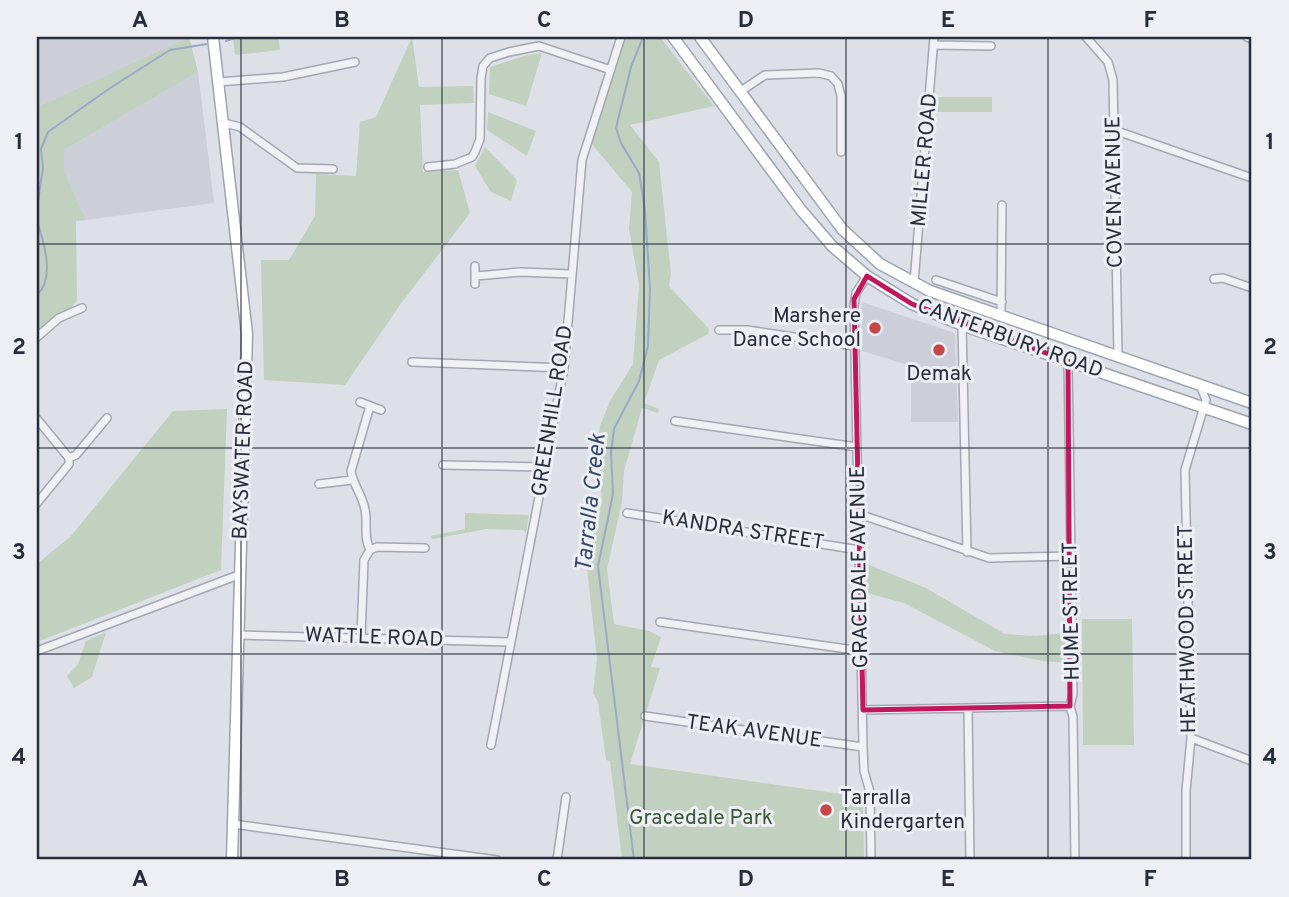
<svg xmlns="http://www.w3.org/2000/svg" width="1289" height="897" font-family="Overpass,sans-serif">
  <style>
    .built { fill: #cccfd8 }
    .green { fill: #c1d0bf }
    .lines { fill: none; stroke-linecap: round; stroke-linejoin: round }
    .stream { stroke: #9aa9c6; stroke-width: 2 }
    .minor-casing { stroke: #a4a7b1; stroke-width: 10 }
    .primary-casing { stroke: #9da3b2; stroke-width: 13 }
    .minor { stroke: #f0f1f5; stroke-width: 7 }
    .primary { stroke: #fff; stroke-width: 10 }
    .marked { fill: none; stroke: #c2185b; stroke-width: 5; stroke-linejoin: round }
    .grid { fill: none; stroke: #282d3d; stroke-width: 2; stroke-opacity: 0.55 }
    .poi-dot { fill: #c8464a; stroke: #edeff4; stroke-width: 2.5 }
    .labels { text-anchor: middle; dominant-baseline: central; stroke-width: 6; stroke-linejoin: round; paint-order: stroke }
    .street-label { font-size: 21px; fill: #282d3d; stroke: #edeff4 }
    .poi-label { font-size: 21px; fill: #282d3d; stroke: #edeff4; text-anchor: end }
    .park-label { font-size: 21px; fill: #385835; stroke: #edeff4 }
    .water-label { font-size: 23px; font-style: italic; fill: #33476f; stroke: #edeff4 }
    .neatline { fill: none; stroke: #282d3d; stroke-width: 2.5 }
    .grid-label { font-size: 23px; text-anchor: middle; font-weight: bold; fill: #282d3d }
  </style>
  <rect width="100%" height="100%" fill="#dee0e7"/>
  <path class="built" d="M37,37H189L37,107Z
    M198,72L214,203L86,220L64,171V150Z
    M862,302L955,333L958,422H911V366L862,351Z"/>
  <path class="green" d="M189,37L198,72L64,150V171L86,220L76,221L77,300L72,307L37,333V107Z
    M233,37H278L280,50L235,55Z
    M412,37L419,87L473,86L474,103L420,105L423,172L458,170L470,213L400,305L345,385L264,380L261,260H289L315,216L316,174L356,176L360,122L376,117Z
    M626,37H660L714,106L630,125L659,162L671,274L669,286L709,329L708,334L659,360L644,403L659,409L658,413L642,408L624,471L622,502L607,569L614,624L649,631L661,637L651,667L660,668L630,764L863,797L864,860H622L610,761L606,760L598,702L593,693L597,659L586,559L602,502L598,444L600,426L610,401L633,364L639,285L629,229L632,192L591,143Z
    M542,53L526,106L489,94L490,67L527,55Z
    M936,97H992V112H935Z
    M488,112L536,131L527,156L487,130Z
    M485,147L517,180L511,201L491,192L475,166Z
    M227,409L221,570L37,642V564L71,536L173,411Z
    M465,513L529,515L526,533L523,530L486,529L433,539L430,536L465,529Z
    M867,564L926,588L1005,634L1036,636L1067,633V663L1042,661L995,651L904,603L867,593Z
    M1082,619H1132L1134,745H1083Z
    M106,632L92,677L74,688L67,676L78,664L86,641Z"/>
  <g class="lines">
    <path class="stream" d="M226,41L238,37
      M37,207L43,168L41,149L48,132L110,88L170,50L207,44
      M37,220C43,241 56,277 37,295
      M634,860L598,566L613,494L611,452L614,429L639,381L648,346L650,288L645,210L639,173L621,143L616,128L631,67L643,37"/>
    <g class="minor-casing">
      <path id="minor" d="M1086,37L1108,62L1113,80L1118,356
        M1247,37L1252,39
        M934,45L991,46
        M219,82L283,77L355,62
        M741,91L765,75L819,73L831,76L838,84L841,96V152
        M224,123L240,127L297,168L333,169
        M1114,130L1252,178
        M428,167L455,164L472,157L475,152L480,139L481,78L483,66L490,58L509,52L539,46L611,70
        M475,266V284
        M476,276L520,272L572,274
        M867,276L856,293L854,306L863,747L864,771L870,792L871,860
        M1214,279L1223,278L1252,288
        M936,280L1002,302
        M914,283L934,37
        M1001,316L1002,205
        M962,325L967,552
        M719,330H747L855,346
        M37,337L59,318L82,308
        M1068,361L1073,694L1070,706L1073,717L1075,860
        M412,362L564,368
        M360,402L381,410
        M37,419L69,458V464L37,503
        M675,421L857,447
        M69,458L76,455L107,418
        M443,465L543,467
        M319,484L352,480
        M627,513L859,550
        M859,514L989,558L1071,556
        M370,550L377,547L425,548
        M660,622L861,651
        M238,635L510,642
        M361,637L364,560L370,550C363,536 368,524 365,510C363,496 353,485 351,471L370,406
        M37,651L241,574
        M968,708L970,860
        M863,710L1070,706
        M645,716L863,747
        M1191,738L1252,761
        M491,745L564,368L582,160L621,37
        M233,824L497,860
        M557,860L566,797
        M1186,860V791L1191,738L1185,470L1206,400L1200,385"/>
    </g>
    <g class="primary-casing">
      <path id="primary" d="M213,37L247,334L232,860
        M673,37L801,210L832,246L867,276L912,304L962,325L1252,424
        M700,37L842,229L880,264L930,291L1252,403"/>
    </g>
    <use href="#minor" class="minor"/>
    <use href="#primary" class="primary"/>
  </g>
  <path class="marked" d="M867,276L912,304L1068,361L1070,706L863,710L854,299Z"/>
  <path class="grid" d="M241,37V860M442,37V860M644,37V860M846,37V860M1048,37V860M37,244H1252M37,448H1252M37,654H1252"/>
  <g class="poi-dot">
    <circle cx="875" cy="328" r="7"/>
    <circle cx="939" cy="350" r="7"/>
    <circle cx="826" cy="810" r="7"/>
  </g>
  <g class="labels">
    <g class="street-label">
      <text transform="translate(925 160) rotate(-85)">MILLER ROAD</text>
      <text transform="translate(1115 192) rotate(-91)">COVEN AVENUE</text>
      <text transform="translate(1010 339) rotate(20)">CANTERBURY ROAD</text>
      <text transform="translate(553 411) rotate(-81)">GREENHILL ROAD</text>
      <text transform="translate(244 450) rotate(-88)">BAYSWATER ROAD</text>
      <text transform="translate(743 531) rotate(9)">KANDRA STREET</text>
      <text transform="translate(860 567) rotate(-91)">GRACEDALE AVENUE</text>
      <text transform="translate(1072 611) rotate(-91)">HUME STREET</text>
      <text transform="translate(1188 629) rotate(-91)">HEATHWOOD STREET</text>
      <text transform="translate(374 638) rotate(2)">WATTLE ROAD</text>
      <text transform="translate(754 732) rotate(8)">TEAK AVENUE</text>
    </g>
    <g class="poi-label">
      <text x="861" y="316">Marshere<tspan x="861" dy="24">Dance School</tspan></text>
      <text x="939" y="374" text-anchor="middle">Demak</text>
      <text x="840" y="798" text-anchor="start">Tarralla<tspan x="840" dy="24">Kindergarten</tspan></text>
    </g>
    <g class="park-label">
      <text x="701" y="818">Gracedale Park</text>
    </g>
    <g class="water-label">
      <text transform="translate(592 503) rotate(-84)">Tarralla Creek</text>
    </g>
  </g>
  <rect width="1289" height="897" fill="none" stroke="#edeff4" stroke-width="77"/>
  <rect x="38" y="38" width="1212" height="820" class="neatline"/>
  <g class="grid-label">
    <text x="140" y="27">A</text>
    <text x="342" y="27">B</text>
    <text x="544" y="27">C</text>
    <text x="746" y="27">D</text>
    <text x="948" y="27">E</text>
    <text x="1150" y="27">F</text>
    <text x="19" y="149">1</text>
    <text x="1270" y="149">1</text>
    <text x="19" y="354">2</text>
    <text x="1270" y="354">2</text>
    <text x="19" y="559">3</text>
    <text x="1270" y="559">3</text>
    <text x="19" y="764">4</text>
    <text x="1270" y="764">4</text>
    <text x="140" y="886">A</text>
    <text x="342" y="886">B</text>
    <text x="544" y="886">C</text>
    <text x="746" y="886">D</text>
    <text x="948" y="886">E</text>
    <text x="1150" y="886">F</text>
  </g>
</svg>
